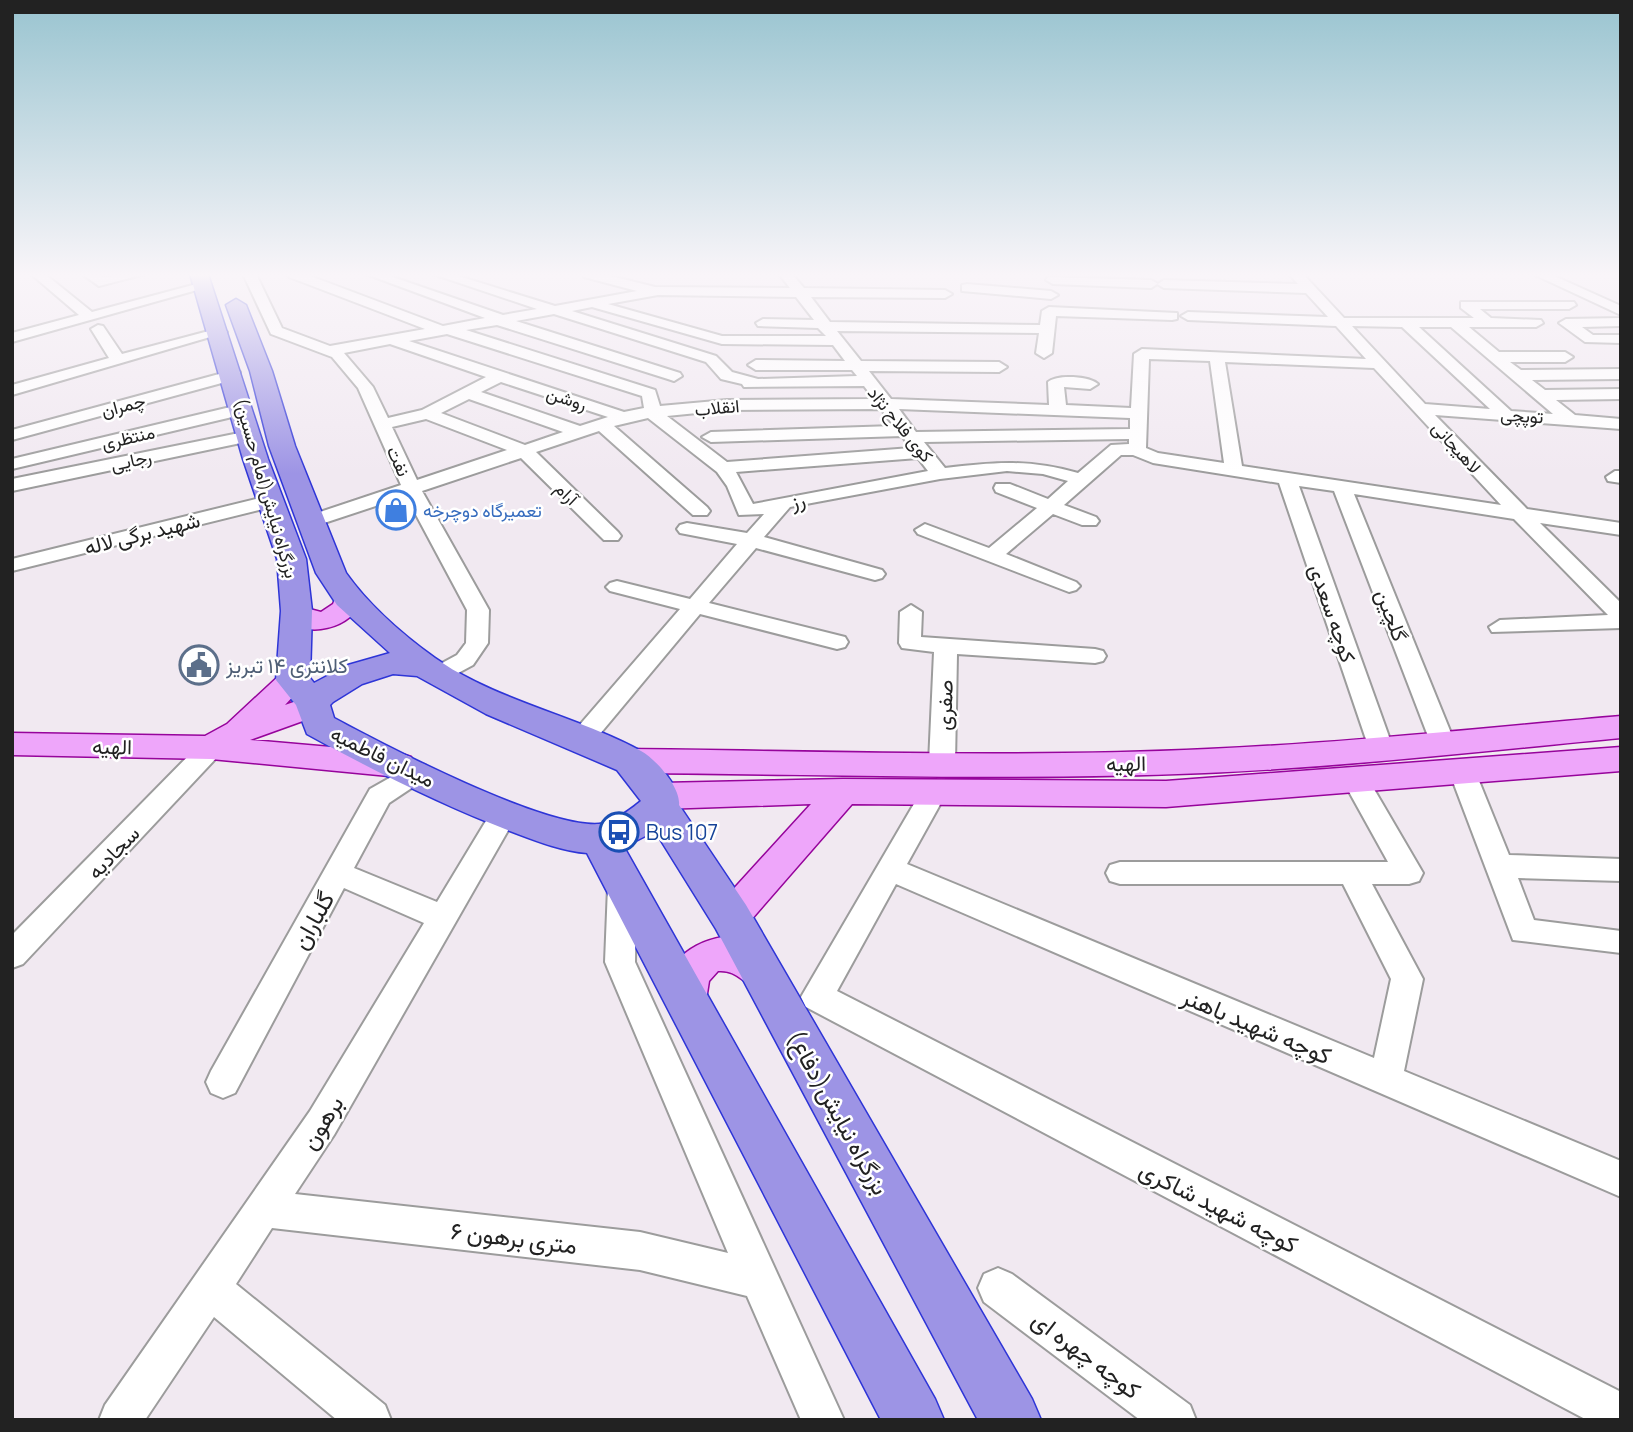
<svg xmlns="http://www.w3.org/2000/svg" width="1633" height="1432" font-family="Manrope,Vazirmatn,sans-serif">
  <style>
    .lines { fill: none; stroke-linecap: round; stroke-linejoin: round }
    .minor-casing { stroke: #9c9c9c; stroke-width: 4 }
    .major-casing { stroke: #96049b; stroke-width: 3 }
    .highway-casing { stroke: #2e35d7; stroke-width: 3 }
    .minor { fill: #fff; fill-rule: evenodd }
    .major { fill: #eea6fa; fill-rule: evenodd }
    .highway { fill: #9d94e5; fill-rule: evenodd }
    .labels { text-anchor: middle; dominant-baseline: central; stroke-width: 5; stroke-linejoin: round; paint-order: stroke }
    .far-street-label { font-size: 18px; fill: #222; stroke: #fff }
    .far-shop-label { font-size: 18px; fill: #366cbe; stroke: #fff; text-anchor: start }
    .street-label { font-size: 21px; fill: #222; stroke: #fff }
    .service-label { font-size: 21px; fill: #4e5e75; stroke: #fff; text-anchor: start }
    .transit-label { font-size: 21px; fill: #164399; stroke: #fff; text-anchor: start }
    .near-street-label { font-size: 24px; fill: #222; stroke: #fff }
  </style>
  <rect width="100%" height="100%" fill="#f1e9f1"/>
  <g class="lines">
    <g class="minor-casing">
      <path id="minor" d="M31,274H45L92,312L204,282L211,286L12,342V333L79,315Z
        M82,274H97L102,277L145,274L99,286Z
        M243,274H256L282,328L330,346L425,329L289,277L288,274H305L443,326L485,318L366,274H384L503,315L537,309L433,274H452L555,306L637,291L584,277L583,274H603L655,287L790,288L779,274H792L804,288L945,290L952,294L945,298L811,297L830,322L1040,325L1042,311L1049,307L1177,313V319L1172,320L1056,316L1052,353L1044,358L1036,353L1039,333L837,331L861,361L999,362L1007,367L999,372L869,371L891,399L1049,405L1048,382C1057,374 1089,376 1098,384L1090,389L1064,387L1066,405L1131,408L1134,354L1142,349L1366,359L1336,326L1188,320L1181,316L1188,312L1328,317L1306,293L1164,288L1157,284L1151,288L1053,284L1046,280L1048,277L1151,280L1158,284L1164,280L1298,284L1289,274H1303L1344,318H1474L1461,308V302H1574L1576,305L1569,309H1480L1491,318L1541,320L1543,323L1536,327H1469L1499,352H1565L1573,357L1565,362H1510L1521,370L1621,369V379L1532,380L1545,390L1621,389V399L1556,400L1575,415L1621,419V429L1435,415L1527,509L1621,523V535L1540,523L1621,603V628L1492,632L1489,627L1500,620L1608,615L1514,519L1354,494L1455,743L1451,749L1442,752L1433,749L1334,491L1299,486L1393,748L1389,754L1380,757L1371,754L1279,483L1153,463L1133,455H1121L1064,505L1096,517L1099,521L1096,525H1082L1053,514L1006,554L1076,582L1080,586L1076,590L1069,592L918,534L915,530L925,524L989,548L1037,508L996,492L994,488L996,484H1010L1048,499L1068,481L1043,474L1007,471L940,479L790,507L764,537L882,570L885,574L882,578L875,580L756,548L709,603L845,637L848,642L845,647L837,649L700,614L589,747L580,750L571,747L567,741L571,735L680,609L610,591L606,587L610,583L617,581L690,599L737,544L680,533L677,529L680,525L687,523L747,533L764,514L739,515L727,486L717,472L648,418L614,426L707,507L710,511L707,515H693L599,431L536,452L618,532L621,536L618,540H604L521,458L422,491L489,610L488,643L473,665L447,679H431L427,674L431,669L457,655L466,643L467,610L406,496L312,527L302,521L305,517L401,485L358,388L332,357L271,334ZM658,295L796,297L814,320L763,319L756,323L758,326L818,328L826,336H722L608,304ZM592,307L722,344L833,345L845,361L756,360L748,365L756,370H852L857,376L758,379L732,372L716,356L572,311ZM554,314L706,362L721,379L742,384L744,387L864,386L874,399L727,400L660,406L655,390L466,330L497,325L668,379L674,381L682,376L680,373L516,321ZM1352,326L1402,327L1490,409L1425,404ZM1419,327H1451L1553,414L1511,411ZM447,334L642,396L644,408L624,412L409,341ZM390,344L486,377L422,410L388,418L373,387L344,353ZM1149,359L1210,361L1224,463L1158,453L1146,448ZM1225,362L1374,368L1501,505L1242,466ZM501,382L608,417L580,426L481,392ZM469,399L563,432L525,445L441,413ZM881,409L894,426L711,432L702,437L711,442L902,436L911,448L727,462L667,416L727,410ZM899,409L1130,418V429L916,432ZM426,419L507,450L417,480L392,427ZM1129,439V444L1111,445L1078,473C1029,459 995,462 945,468L924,442ZM918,458L928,471L753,504L736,472Z
        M1533,274H1550L1621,306V315Z
        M967,284L1051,291L1058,295L1051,299L962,291V285Z
        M1621,318V326L1582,327L1593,335H1621V343L1585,342L1559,323L1566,319Z
        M98,325L103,326L122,354L220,328L227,332L12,395V385L109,358L91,329Z
        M234,370L240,372V378L12,440V430Z
        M243,404L251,409L249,413L12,469V459Z
        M249,431L255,432L258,436L255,440L12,491V479Z
        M1615,471H1621V483L1608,481L1606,477Z
        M272,495L279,497L282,501L279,505L12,571V559Z
        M911,605L922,612L921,637L1095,649L1103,651L1106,656L1103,661L1095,663L957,654L955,763L951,769L942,772L933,769L929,763L934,652L902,648L899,643L900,612Z
        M211,739L220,742L224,748L220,754L23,964L12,968V935L202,742Z
        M1462,762L1471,764L1475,771L1509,855L1621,859V881L1518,878L1534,920L1621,931V953L1513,940L1449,771L1453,764Z
        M416,763L425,765L429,772L425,779L389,803L354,868L437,902L495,806L505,803L515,806L518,813L334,1135L295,1194L640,1232L728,1253L605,962L608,887L612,879L622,875L632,879L636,887L635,962L844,1420H801L747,1296L640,1270L272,1228L236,1284L385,1405L391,1420H337L214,1317L145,1420H99L105,1405L310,1111L424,923L344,888L235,1093L223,1098L211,1093L206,1082L211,1071L370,789Z
        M1355,770L1364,772L1423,873L1419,881L1409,884H1372L1423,979L1404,1071L1621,1161V1197L896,884L837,991L1621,1392V1420H1587L806,1007L801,997L925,785L934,782L943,785L947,792L907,864L1374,1058L1391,979L1343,884H1120L1110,881L1106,873L1110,865L1120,862H1388L1342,779L1346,772Z
        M998,1268L1012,1274L1190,1405L1196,1420H1140L984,1302L978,1288L984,1274Z"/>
    </g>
    <g class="major-casing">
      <path id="major" d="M348,590L358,592L362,598C356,628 302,642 284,615L288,609L298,606L321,612L333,604L338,592Z
        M293,670L304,673L308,680L285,705L314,695L325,699L330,706L325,713L250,740L399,753L411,757L416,765L411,773L399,777L211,759L12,755V733L205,736L227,724L282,673Z
        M1621,716V738C1482,751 1344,767 1205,773C1014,781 822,774 630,773L618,769L614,761L618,753L630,749C823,751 1016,758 1208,749C1346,743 1483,728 1621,716Z
        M1621,747V771L1166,807L852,804L744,928L731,933L718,928L712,917L718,906L811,804L661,809L649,805L644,796L649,787L661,783L843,779L1166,781Z
        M723,937C747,941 769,949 780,972L774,984C744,995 744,969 718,971L709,981L706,1000L700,1013L686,1018L672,1013C653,973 685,943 723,937Z"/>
    </g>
    <g class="highway-casing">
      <path id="highway" d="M190,274H208L268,459L306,559L312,611L310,678L314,683L348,665L390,653L337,605L316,573L269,446L250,371L226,305L236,299L246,305L272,371L295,446L346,573C368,604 403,635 435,658C496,701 577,716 641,751C656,759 681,788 679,805L746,905L1032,1399L1041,1420H978L716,929L655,831L624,847L935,1399L944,1420H881L587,853C561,851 534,840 510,831C440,804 372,770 307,734L296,705L276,680L281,611L277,559L243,459ZM393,674L417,676L486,714L617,770L641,801C630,810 613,823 599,824C543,828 388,747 334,718L330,705L333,702L362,684Z"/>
    </g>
    <use href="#minor" class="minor"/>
    <use href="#major" class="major"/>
    <use href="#highway" class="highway"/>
  </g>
  <linearGradient id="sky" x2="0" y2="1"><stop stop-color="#99c4d0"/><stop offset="0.58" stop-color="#f9f5f9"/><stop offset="1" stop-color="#f9f5f9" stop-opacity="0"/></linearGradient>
  <rect width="1633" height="474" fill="url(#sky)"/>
  <defs>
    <g id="shop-ring" transform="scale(2.0125)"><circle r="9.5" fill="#fff" stroke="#3f7fe0" stroke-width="1.5"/><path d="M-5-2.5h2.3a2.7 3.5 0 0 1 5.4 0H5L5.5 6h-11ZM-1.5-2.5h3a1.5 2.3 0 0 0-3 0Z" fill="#3f7fe0"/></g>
    <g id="civic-ring" transform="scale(2.0125)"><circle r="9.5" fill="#fff" stroke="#5c6f8a" stroke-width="1.5"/><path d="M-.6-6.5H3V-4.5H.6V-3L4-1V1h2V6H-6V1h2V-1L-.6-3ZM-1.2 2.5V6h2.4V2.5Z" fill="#5c6f8a"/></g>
    <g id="bus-ring" transform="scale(2.0125)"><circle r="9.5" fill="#fff" stroke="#1a4fb4" stroke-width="1.5"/><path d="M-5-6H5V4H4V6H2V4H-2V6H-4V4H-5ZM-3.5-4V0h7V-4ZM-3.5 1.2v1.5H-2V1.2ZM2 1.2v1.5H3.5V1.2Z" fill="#1a4fb4"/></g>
  </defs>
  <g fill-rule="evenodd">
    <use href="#shop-ring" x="396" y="510"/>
    <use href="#civic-ring" x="199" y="665"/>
    <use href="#bus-ring" x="619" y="832"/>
  </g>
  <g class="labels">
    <g class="far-street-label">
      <text transform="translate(567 398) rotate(18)">روشن</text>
      <text transform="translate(123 405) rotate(-15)">چمران</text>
      <text transform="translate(717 407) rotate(-5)">انقلاب</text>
      <text transform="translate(1522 415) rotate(4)">توپچی</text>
      <text transform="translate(901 424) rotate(51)">کوی فلاح نژاد</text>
      <text transform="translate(128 437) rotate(-13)">منتظری</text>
      <text transform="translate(1457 447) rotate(48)">لاهیجانی</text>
      <text transform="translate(131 460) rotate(-12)">رجایی</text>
      <text transform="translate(399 461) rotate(65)">نفت</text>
      <text transform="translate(267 488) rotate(74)">بزرگراه نیایش(امام حسین)</text>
      <text transform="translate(567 493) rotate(44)">آرام</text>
    </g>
    <g class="far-shop-label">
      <text x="423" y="510">تعمیرگاه دوچرخه</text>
    </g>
    <g class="street-label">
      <text transform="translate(798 500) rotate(-14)">رز</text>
      <text transform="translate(142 533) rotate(-14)">شهید برگی لاله</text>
      <text transform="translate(1333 613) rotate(71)">کوچه سعدی</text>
      <text transform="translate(1392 615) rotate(69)">گلچین</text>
      <text transform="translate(944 705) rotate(-88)">صفری</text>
      <text transform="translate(112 746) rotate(1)">الهیه</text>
      <text transform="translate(383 756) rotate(26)">میدان فاطمیه</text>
      <text transform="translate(1126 763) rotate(-1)">الهیه</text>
      <text transform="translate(113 852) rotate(-46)">سجادیه</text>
    </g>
    <g class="service-label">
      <text x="226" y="665">کلانتری ۱۴ تبریز</text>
    </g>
    <g class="transit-label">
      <text x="646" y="832">Bus 107</text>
    </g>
    <g class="near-street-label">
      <text transform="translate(312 920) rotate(-61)">گلباران</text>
      <text transform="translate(1257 1025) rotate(23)">کوچه شهید باهنر</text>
      <text transform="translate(839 1112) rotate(61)">بزرگراه نیایش(دفاع)</text>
      <text transform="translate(321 1122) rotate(-58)">برهون</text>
      <text transform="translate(1219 1206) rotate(27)">کوچه شهید شاکری</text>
      <text transform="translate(514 1237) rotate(7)">۶ متری برهون</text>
      <text transform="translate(1087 1354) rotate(37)">کوچه چهره ای</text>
    </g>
  </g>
  <rect width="1633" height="1432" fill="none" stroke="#222222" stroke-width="28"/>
</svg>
